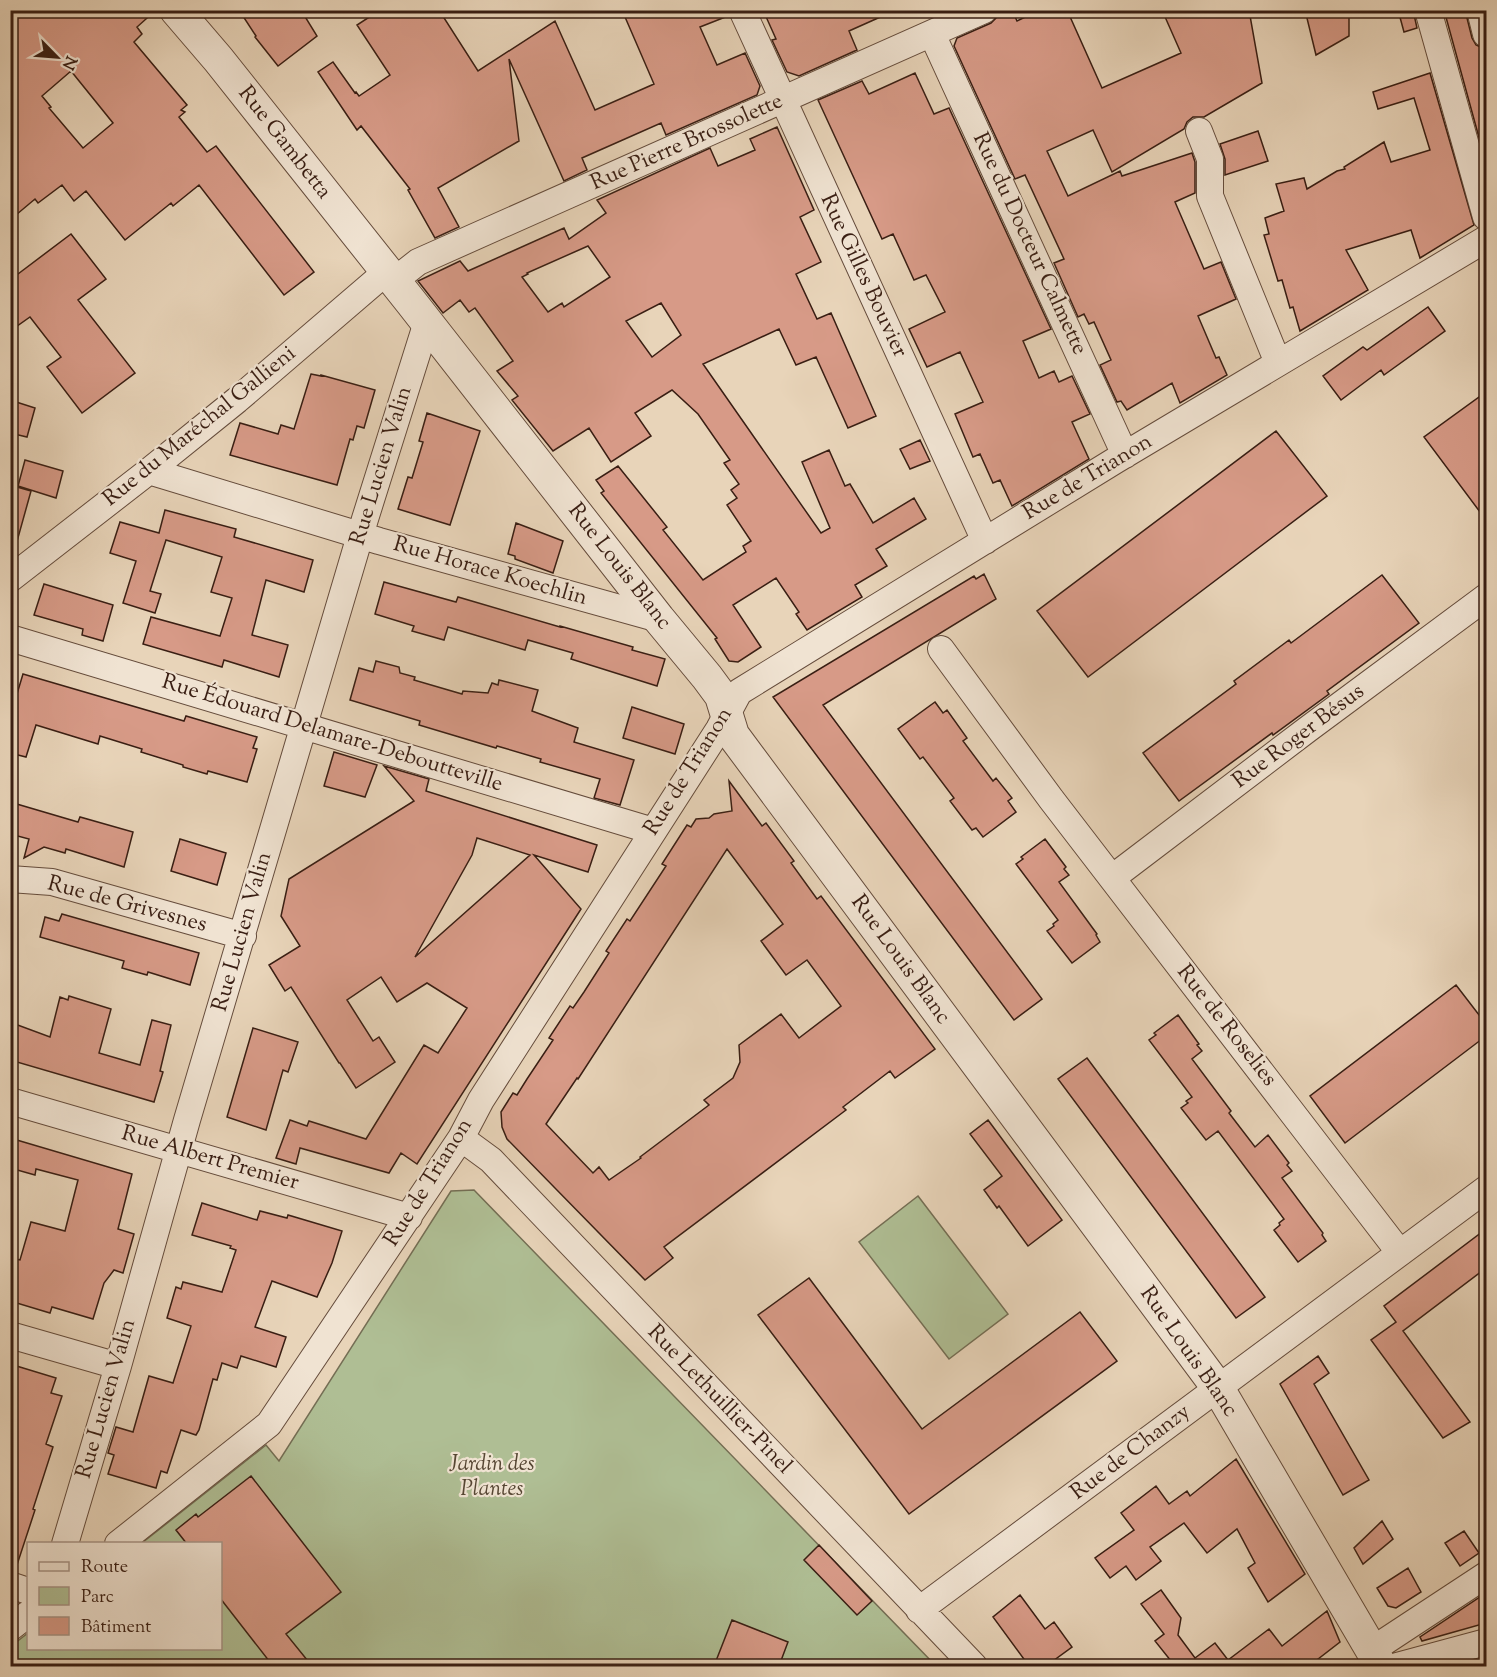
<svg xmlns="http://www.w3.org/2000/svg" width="1497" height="1677" font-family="'Sorts Mill Goudy',serif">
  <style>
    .green { fill: #afbe94; stroke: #746e54; stroke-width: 1.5 }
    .building { fill: #d79a87; stroke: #391e13; stroke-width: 1.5; fill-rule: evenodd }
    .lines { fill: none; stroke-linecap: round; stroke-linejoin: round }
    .minor-casing { stroke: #654c3c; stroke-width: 28 }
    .tertiary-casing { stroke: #654c3c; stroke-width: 34 }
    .minor { stroke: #f0e3d2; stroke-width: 26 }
    .tertiary { stroke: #f0e3d2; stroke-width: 32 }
    .labels { text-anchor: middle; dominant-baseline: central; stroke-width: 4.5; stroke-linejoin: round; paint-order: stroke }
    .street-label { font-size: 22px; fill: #391e13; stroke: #f0e3d2 }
    .park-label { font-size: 22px; font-style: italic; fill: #564633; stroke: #f0e3d2 }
  </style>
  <rect width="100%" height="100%" fill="#e8d4b9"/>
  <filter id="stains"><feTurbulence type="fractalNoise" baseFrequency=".00333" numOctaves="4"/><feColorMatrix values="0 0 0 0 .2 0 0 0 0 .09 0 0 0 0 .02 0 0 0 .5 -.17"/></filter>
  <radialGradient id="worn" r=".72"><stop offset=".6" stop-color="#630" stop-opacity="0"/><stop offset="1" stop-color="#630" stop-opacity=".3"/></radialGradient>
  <path class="green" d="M474,1190L936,1666H11L10,1647L28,1633V1648H220V1544L142,1543L266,1445L279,1461L451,1191Z
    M918,1196L1008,1314L949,1359L859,1242Z"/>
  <path class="building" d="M10,10H156L137,27L142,34L134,42L187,105L181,110L185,112L179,117L207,152L216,146L314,272L284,295L199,185L173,206L171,203L125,240L86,191L74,201L62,185L38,203L35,199L10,220ZM71,71L113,123L83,148L49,108L51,107L42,96Z
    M239,10H301L317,36L278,66L255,37L256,36Z
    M380,10H439L478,71L555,21L595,110L654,84L622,10H727L728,16L700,27L717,65L745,53L760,86L757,95L666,135L661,123L582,158L587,170L564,181L509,59L519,141L438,188L459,227L435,238L408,190L410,189L361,126L357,130L318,72L333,62L355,93L356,92L359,96L390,75L357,25Z
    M763,10H896L849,31L857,50L799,76L787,72L772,40L776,39Z
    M999,10H1012L1017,21L1040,10H1067L1102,88L1181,53L1162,10H1249L1262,83L1204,117H1193L1187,122L1184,129L1112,172L1093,130L1047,151L1068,196L1120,171L1122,176L1192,153L1195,162V193L1175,202L1204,269L1221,262L1236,299L1198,316L1216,358L1219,357L1227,375L1180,403L1172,383L1127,410L1121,401L1117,402L1100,365L1111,360L1094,322L1089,324L1084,314L1078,317L1054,263L1064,259L1025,175L1015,179L954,46L957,38L991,23L996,18Z
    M1305,10H1349V36L1316,55Z
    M1398,10H1413L1417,28L1404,32Z
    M1444,10H1465L1472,38L1476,45L1485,49L1486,52V163Z
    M915,73L934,114L949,108L1051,329L1023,341L1039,378L1054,371L1059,382L1072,376L1090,414L1072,422L1089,459L1012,506L1000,480L993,483L980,454L973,457L955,414L983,402L960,352L927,367L909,329L945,312L926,275L914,280L893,234L882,239L818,100L862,81L869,94Z
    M1430,73L1474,225L1420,258L1411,230L1346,250L1368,290L1300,331L1293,307L1290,308L1282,280L1278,281L1264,235L1269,234L1265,218L1284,211L1276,184L1304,178L1307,189L1337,171L1345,169L1344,167L1384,142L1391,162L1430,150L1414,98L1378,109L1373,92Z
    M777,127L814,210L800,217L821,262L796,274L817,319L831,313L876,416L848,428L816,357L796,365L779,329L703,364L821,533L830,528L802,462L829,450L845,486L850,484L873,523L914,498L926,519L876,549L887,566L855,585L862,597L807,630L796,614L799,612L776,578L733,605L761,647L738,662L729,661L715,639L717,638L601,493L604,491L596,480L618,466L667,527L663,530L703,580L746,552L743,546L751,541L727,505L737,498L731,490L739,484L724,463L730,460L698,414L672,390L635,413L651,436L611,462L589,428L553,451L512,400L518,396L497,371L513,361L475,308L469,312L460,300L443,313L418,281L460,261L468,271L564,228L569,239L606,213L597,200L710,148L718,166L755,150L750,139ZM588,246L610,277L564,307L562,303L548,312L522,277L528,274L527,273ZM661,303L681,335L652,357L626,321Z
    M1258,131L1268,161L1225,175V159L1220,144Z
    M71,234L106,279L78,300L135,373L82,413L47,367L61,357L30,317L10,331V280Z
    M1428,307L1445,331L1384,375L1381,370L1341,400L1323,376L1363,347L1367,350Z
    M311,374L321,376V375L375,390L364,428L357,426L353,440L350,439L337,485L230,455L240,423L278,434L281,425L294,429Z
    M1486,392V520L1424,437Z
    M10,400L35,408L27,437L10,433Z
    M427,413L480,431L450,525L398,509L408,477L412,478L423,442L419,441Z
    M1276,431L1327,496L1088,677L1037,611Z
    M920,440L930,461L910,469L900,449Z
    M25,460L63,471L56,498L18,486Z
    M10,485L31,491L16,545L10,544Z
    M165,510L236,529L234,537L313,560L304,592L266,580L252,635L288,645L279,677L224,660L222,667L143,644L151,617L220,636L232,598L211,592L222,557L166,540L150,591L161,594L155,613L123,603L136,561L110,553L120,522L159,533Z
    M516,523L563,541L553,573L515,559V556L508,554Z
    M984,574L996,599L823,705L1042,999L1014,1020L773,697L974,576L976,579Z
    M1382,575L1419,623L1327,691L1329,694L1273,735L1272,733L1179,801L1143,753L1236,684L1234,681L1289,640L1291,643Z
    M384,582L456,602L458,597L560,627V626L633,647L632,650L665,659L657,686L571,659L573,653L528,640L525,650L448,627L444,640L412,631L414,626L375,614Z
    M44,584L113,605L103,641L82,635L83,629L34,615Z
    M376,661L399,667L400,673L415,677L414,680L462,694L463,691L488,693L492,683L498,685L499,680L538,690L532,711L578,728L574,742L634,760L620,805L594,798L600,779L540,762L541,759L497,746L496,748L419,725L420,721L350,700L359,668L373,672Z
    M23,674L184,721L186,716L257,737L253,748L257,749L247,782L208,771L207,774L183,767V765L141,752L142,749L100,736L98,744L36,725L26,757L10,753V717Z
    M935,702L943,713L947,710L967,738L963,741L993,781L996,778L1012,798L1008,801L1016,812L983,837L976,828L972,830L950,801L954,798L923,757L920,759L898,729Z
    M632,707L684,724L675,754L623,738Z
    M334,752L377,765L365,797L324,786Z
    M384,766L429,779L426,791L597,845L588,872L534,855L581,909L417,1164L401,1153L389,1173L300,1148L296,1164L276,1158L290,1120L307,1126L309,1121L366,1139L424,1045L438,1053L467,1008L427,983L397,1002L381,977L347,1000L373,1041L379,1037L395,1062L356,1088L340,1063H339L291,987L285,991L269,965L300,946L281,916L289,879L414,801ZM477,838L530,855L415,957L472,855Z
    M729,781L762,826L766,823L794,861L791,863L817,899L821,896L935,1049L895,1078L890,1071L843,1107L846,1110L664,1247L673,1258L645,1280L507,1139L502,1127L501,1112L513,1093L517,1095L527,1079L553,1040L549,1038L570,1006L573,1008L584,992L609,953L606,951L627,919L630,921L666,866L662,864L687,825L691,827L696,819L709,818L714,814L732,811ZM727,849L783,924L761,941L786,975L807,960L841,1006L799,1038L781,1014L739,1045L740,1062L733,1078L704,1100L709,1105L640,1157L641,1158L609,1180L599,1167L593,1173L546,1124L577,1078L578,1079Z
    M10,802L78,822L80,817L133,832L124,867L66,849L65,853L44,847L24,858L29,839L10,834Z
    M180,839L226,853L217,885L171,871Z
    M1045,839L1066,867L1064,869L1069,875L1059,882L1097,934L1096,935L1100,942L1072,963L1047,931L1054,926L1053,924L1058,920L1016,864L1023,859L1021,857Z
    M62,914L199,953L190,985L148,972L147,975L122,968L124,961L40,937L45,917L59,921Z
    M1456,985L1486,1024V1036L1345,1143L1310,1096Z
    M69,996L111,1009L99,1053L140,1065L152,1020L171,1025L160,1071L163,1072L154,1102L10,1060V1041L15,1024L50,1037L60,997L68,1000Z
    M1178,1015L1199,1044L1197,1045L1202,1051L1192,1059L1231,1111L1229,1113L1255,1147L1268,1135L1289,1163L1287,1165L1292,1171L1282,1178L1323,1233L1322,1235L1326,1241L1298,1262L1274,1230L1280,1225L1279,1223L1284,1219L1218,1131L1206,1140L1181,1108L1188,1103L1186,1101L1192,1097L1149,1040L1156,1035L1154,1033Z
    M253,1028L298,1042L288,1072L283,1070L266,1130L227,1117Z
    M1087,1058L1265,1297L1236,1318L1058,1079Z
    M988,1120L1062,1220L1028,1246L999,1206L997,1208L984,1190L1002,1176L970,1134Z
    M10,1138L132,1174L118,1229L134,1234L123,1273L114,1270L104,1283L93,1319L52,1307L50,1313L10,1301V1258L20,1260L31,1222L65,1231L78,1180L36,1169L35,1175L10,1168Z
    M202,1203L257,1220L260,1211L287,1218L288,1215L342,1231L332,1263L317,1297L272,1281L255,1327L286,1337L276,1367L241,1356L237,1368L222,1363L217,1380L213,1379L199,1430L196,1435L181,1430L167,1473L161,1471L156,1488L108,1474L114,1455L108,1453L116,1427L133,1432L149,1376L173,1383L191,1326L167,1318L176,1287L181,1289L183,1282L222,1292L236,1250L230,1248L231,1246L192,1235Z
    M1486,1229V1268L1403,1331L1470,1422L1443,1438L1371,1340L1396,1322L1384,1306Z
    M809,1278L922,1429L1080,1312L1117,1361L909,1514L758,1315Z
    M1318,1356L1329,1373L1314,1384L1369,1480L1343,1495L1280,1384Z
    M10,1364L56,1378L51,1393L62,1396L46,1444L53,1447L33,1509L35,1510L15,1571L10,1570Z
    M1236,1459L1305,1574L1268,1602L1248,1568L1255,1563L1237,1529L1207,1553L1184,1523L1150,1547L1161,1561L1136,1580L1126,1566L1110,1578L1095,1558L1134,1530L1121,1513L1156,1486L1169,1504L1187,1491L1190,1496Z
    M251,1476L341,1592L286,1634L312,1666H273L220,1598V1544H187L176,1530L196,1514L198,1517Z
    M1382,1521L1393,1539L1363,1564L1354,1548Z
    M1464,1531L1479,1553L1460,1566L1445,1543Z
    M819,1545L872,1601L857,1615L804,1560Z
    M1408,1568L1421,1592L1396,1608L1388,1606L1377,1588Z
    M1161,1590L1181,1618L1178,1635L1195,1658L1215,1643L1228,1660L1269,1629L1282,1646L1327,1611L1340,1642L1309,1666H1175L1155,1641L1164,1634L1141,1604Z
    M1486,1593V1623L1422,1641L1420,1637Z
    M1020,1595L1045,1629L1054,1622L1072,1647L1046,1666H1029L993,1617Z
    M732,1620L788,1642L779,1666H714Z"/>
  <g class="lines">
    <g class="minor-casing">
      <path id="minor" d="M742,10L985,541
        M1428,10L1486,217
        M1480,10L1486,34
        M932,34L1125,455
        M1199,131L1210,159V196L1278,363
        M149,471L379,541L659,619
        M10,579L149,471L237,400L378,279L404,273L418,262L984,10
        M10,638L653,831
        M941,649L1051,799L1400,1253
        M1112,878L1308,729L1486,597
        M10,879L52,882L243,936
        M10,1101L409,1217
        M461,1138L491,1160L974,1666
        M10,1335L118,1366
        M65,1544L118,1366L187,1120L365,519L427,322
        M118,1544L269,1424L461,1138L481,1100L719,729L739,692L1116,460L1486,239
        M10,1585L28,1591
        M919,1610L1486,1189
        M10,1628L28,1614
        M1372,1650L1486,1575
        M1397,1666L1486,1642"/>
    </g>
    <g class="tertiary-casing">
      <path id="tertiary" d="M176,10L218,59L411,302L659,619L707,677L721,696L733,735L1218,1388L1381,1666"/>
    </g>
    <use href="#minor" class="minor"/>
    <use href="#tertiary" class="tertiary"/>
  </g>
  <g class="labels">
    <g class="street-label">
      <text transform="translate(284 143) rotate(52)">Rue Gambetta</text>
      <text transform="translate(687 143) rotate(-24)">Rue Pierre Brossolette</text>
      <text transform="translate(1029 244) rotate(65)">Rue du Docteur Calmette</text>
      <text transform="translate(863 276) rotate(65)">Rue Gilles Bouvier</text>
      <text transform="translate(200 427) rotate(-39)">Rue du Maréchal Gallieni</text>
      <text transform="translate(382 466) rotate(-73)">Rue Lucien Valin</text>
      <text transform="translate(1088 478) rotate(-31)">Rue de Trianon</text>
      <text transform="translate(619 567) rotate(52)">Rue Louis Blanc</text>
      <text transform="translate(490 572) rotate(16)">Rue Horace Koechlin</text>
      <text transform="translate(332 734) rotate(17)">Rue Édouard Delamare-Deboutteville</text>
      <text transform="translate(1299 737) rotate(-37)">Rue Roger Bésus</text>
      <text transform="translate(689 772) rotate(-58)">Rue de Trianon</text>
      <text transform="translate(127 905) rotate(15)">Rue de Grivesnes</text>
      <text transform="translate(243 932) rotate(-74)">Rue Lucien Valin</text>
      <text transform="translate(900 960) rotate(54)">Rue Louis Blanc</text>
      <text transform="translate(1226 1026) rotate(52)">Rue de Roselies</text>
      <text transform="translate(210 1159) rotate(16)">Rue Albert Premier</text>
      <text transform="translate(429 1183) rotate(-58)">Rue de Trianon</text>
      <text transform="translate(1188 1352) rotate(55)">Rue Louis Blanc</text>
      <text transform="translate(107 1399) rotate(-74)">Rue Lucien Valin</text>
      <text transform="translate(719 1400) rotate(46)">Rue Lethuillier-Pinel</text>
      <text transform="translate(1131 1453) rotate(-37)">Rue de Chanzy</text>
    </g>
    <g class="park-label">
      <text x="492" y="1465">Jardin des<tspan x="492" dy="25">Plantes</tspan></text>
    </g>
  </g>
  <rect width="1497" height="1677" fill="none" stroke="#e8d4b9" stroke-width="36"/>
  <rect x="12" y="12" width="1473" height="1653" fill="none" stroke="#391e13" stroke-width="3"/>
  <rect x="18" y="18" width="1461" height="1641" fill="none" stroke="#391e13" stroke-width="1.5"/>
  <rect x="27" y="1542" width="195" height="108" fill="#f0e3d2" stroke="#a79486" stroke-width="1.5"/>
  <rect x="39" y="1562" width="30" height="9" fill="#f0e3d2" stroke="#a79486" stroke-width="1.5"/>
  <text x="81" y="1572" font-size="18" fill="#391e13">Route</text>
  <rect x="39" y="1587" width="30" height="18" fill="#afbe94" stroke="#a79486" stroke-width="1.5"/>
  <text x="81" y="1602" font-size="18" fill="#391e13">Parc</text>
  <rect x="39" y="1617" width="30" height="18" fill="#d79a87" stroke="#a79486" stroke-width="1.5"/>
  <text x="81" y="1632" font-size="18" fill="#391e13">Bâtiment</text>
  <g transform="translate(57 57) rotate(115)" stroke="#f0e3d2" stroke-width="4.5" paint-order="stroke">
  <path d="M0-4.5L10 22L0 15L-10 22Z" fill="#391e13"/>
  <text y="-9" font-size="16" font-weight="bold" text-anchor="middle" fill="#391e13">N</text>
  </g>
  <rect width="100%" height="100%" filter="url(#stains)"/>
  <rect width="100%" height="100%" fill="url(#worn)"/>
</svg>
